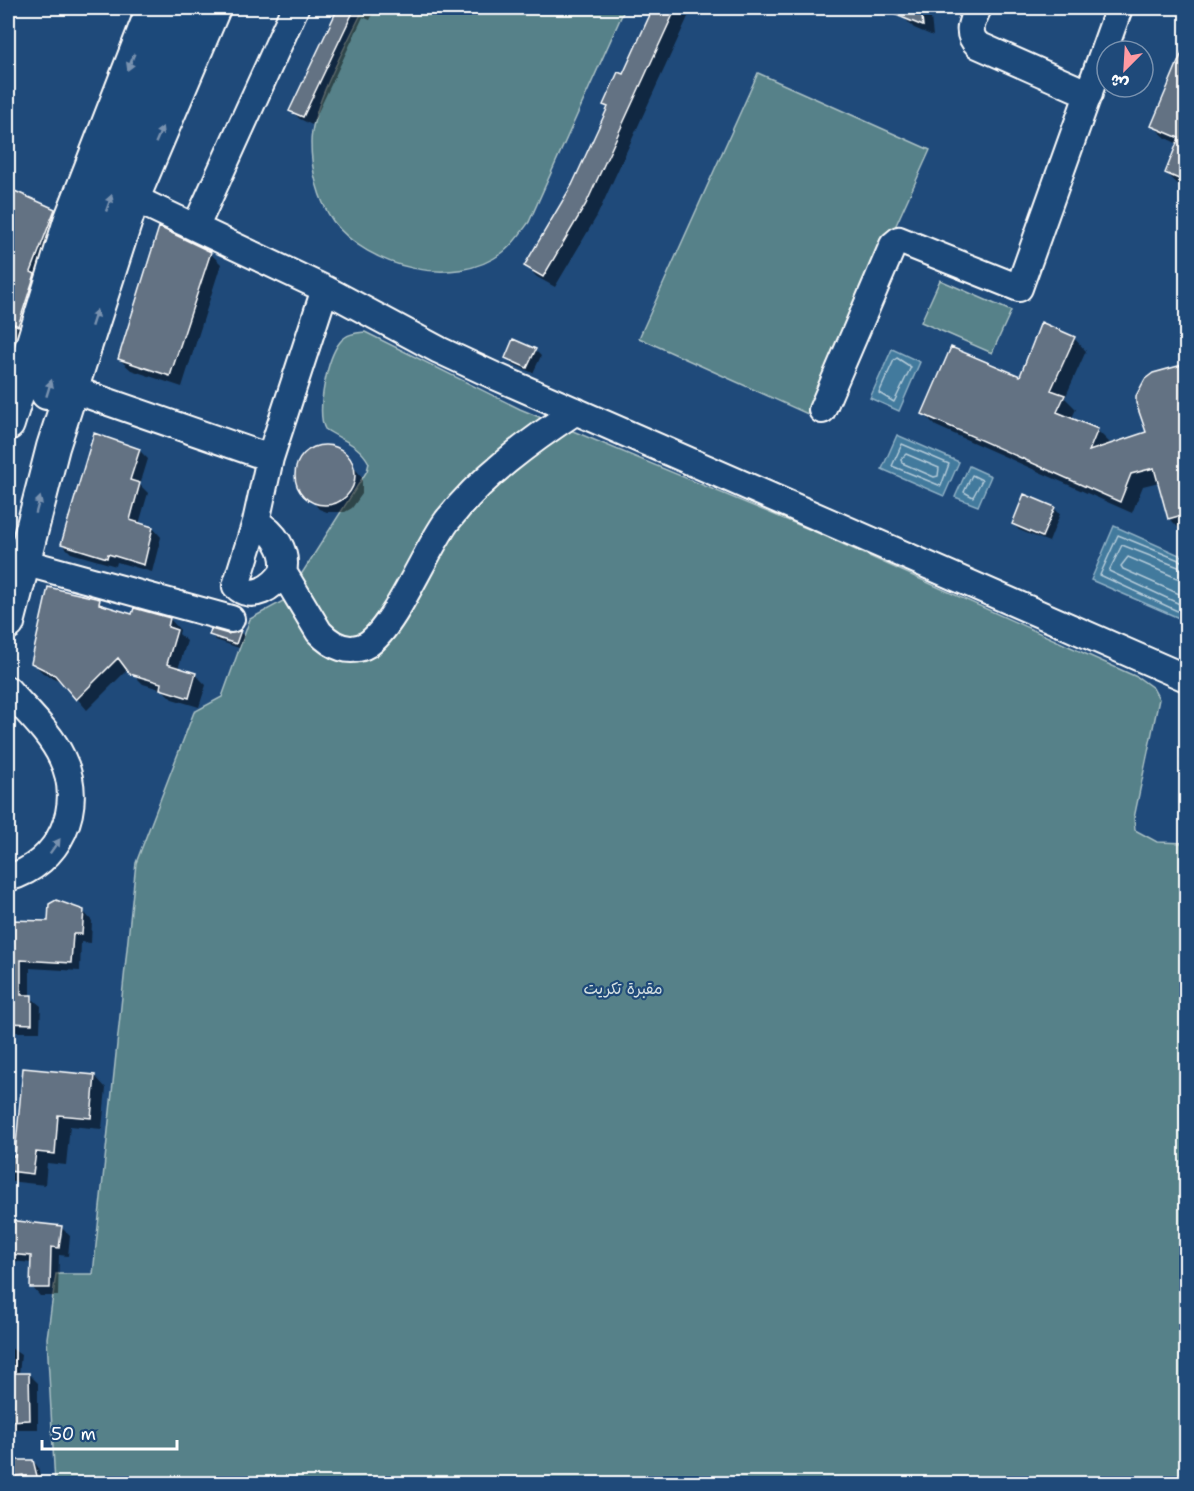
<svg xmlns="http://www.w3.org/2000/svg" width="1194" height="1491" font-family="'Shantell Sans','Playpen Sans Arabic',sans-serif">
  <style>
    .green { fill: #568189; stroke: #aac0c4; stroke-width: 1.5 }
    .water { fill: #427a9d; stroke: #8eafc4; stroke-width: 1.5 }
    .shadow { fill: #0007 }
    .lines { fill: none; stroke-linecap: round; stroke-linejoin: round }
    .shore { stroke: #b3cad8; stroke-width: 1.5 }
    .building { fill: #637283; stroke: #fff; stroke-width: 1.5 }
    .minor-casing { stroke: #fff; stroke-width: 30 }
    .major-casing { stroke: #fff; stroke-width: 36 }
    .minor { stroke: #1f4a7a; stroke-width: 26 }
    .major { stroke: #1f4a7a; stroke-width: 32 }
    .oneway { fill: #7992af }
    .labels { text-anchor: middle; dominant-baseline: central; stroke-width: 4.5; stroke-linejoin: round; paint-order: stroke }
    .park-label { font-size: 16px; fill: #d5e0e2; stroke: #1f4a7a }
  </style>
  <rect width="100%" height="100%" fill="#1f4a7a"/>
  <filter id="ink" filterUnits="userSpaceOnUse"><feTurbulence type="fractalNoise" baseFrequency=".0167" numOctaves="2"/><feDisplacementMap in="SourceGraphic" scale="12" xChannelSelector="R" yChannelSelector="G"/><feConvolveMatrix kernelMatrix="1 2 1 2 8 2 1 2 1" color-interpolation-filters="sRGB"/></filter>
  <g filter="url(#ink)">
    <path class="green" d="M364,8H625L529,222C521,233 513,245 502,253C454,289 368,268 333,221C318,200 311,169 311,143C311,107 348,42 364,8Z
      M758,73L930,150L810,415L639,338Z
      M940,280L1011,311L992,353L921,322Z
      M365,332L520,409L818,533L1139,678L1153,688L1159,699L1134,818L1135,830L1157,842L1186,843V1483L55,1484L47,1338L56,1274H93L136,863L194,712L222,697L250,619L285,600L367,471L369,463C359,444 343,441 325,429C316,412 327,358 340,342C346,334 355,333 365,332Z"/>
    <path class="water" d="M892,349L920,362L899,411L870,398Z
      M897,435L959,462L944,496L882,469Z
      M969,466L991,476L978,506L955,497Z
      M1114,526L1186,558V621L1091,580Z"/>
    <path class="shadow" d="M331,8H376L370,20L363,17L312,125L300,119L291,111L337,14Z
      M655,8H692L597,216L555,287L537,277L526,266L574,186L609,109L605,105L623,76Z
      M896,8H930L933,36L914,28L903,17L905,11Z
      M1186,51V189L1179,185L1166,173L1178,144L1166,138L1153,126Z
      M10,191L54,210L63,219L27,334L19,330L8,355V198Z
      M210,253L221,264L182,387L131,370L119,359Z
      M1074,338L1086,351L1065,398L1076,409L1071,420L1098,431L1110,443L1108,446L1148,433L1181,367L1186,372V529L1181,530L1169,518L1159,482L1143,486L1132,513L936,426L924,414L1020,378Z
      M535,350L541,356L533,373L513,364L507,358Z
      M316,448H333L341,452L362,477V494L352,508L345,512H327L319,509L298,484V467L308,452Z
      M139,450L148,459L140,485L148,493L139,524L153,528L161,537L152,572L117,562L116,566L71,553L62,544Z
      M1025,496L1054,508L1060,514L1049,542L1019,530L1013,524Z
      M99,601L106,608L133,616L170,619L180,630L179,634L187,641L178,669L195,674L206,685L199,707L172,699L163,690L143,684L128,669L87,710L64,683L43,673L32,662Z
      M240,632L244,636L239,648L216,640L211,635Z
      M1186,744V769L1179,761Z
      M83,911L92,921L91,943L81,942L80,971L30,968V997L41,1006L40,1032H8V921L49,923Z
      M95,1076L106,1088L102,1129L70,1126L66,1165L47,1163L45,1185L8,1181V1157L16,1158Z
      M8,1221L61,1227L70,1236L68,1256L59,1255L58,1296H40L32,1287V1263L11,1261L8,1257Z
      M8,1346L21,1355L19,1374H29L38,1383V1429H8Z
      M33,1461L38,1467L42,1484H27L26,1480L8,1482V1462Z"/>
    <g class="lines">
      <path class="shore" d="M897,358L911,367L894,402L879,393L894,360Z
        M902,444L949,464L941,486L892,466Z
        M906,454L939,468L938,476L934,477L902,463L901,459Z
        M972,475L982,480L973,497L964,492Z
        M1186,563L1118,535L1100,575L1186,615
        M1186,570L1122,545L1109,571L1186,607
        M1186,579L1177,578L1128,557L1121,566L1123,569L1186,597"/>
    </g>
    <path class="building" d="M338,8H355L303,117L289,111Z
      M653,8H676L586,204L543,277L524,266L572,185L608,107L603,105L618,72L623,74Z
      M879,8H921L923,26Z
      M1186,43V182L1165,173L1179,138L1151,126Z
      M8,188L55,209L31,272L35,274L18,326L8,321Z
      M159,227L211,252L170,376L118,359Z
      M1041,322L1075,337L1051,390L1065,395L1057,412L1098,429L1089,451L1146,432L1136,403V396L1145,379L1153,373L1182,365L1186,382V514L1168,519L1154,468L1131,474L1120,502L922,414L951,347L1020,376Z
      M513,339L536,349L527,368L505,358Z
      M94,433L140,449L130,480L140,483L130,520L153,527L144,565L108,554L107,558L61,544Z
      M295 475a30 30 0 1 1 60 0a30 30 0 1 1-60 0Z
      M1024,494L1055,507L1042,537L1012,524Z
      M48,587L100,599L99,604L132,614L134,608L170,618L168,627L177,630L167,664L196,673L189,698L160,689L161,683L130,674L118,658L76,700L55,675L31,663Z
      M211,629L228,634L241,630L236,644L209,635Z
      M56,900L84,910L82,934H73L71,963L21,960V995H32V1024L8,1023V920L48,921L49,904Z
      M23,1068L95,1075L91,1118L58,1115L55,1154L36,1152L33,1174L8,1171V1156H15Z
      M8,1220L62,1226L59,1248L51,1247L50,1288H30L31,1256L8,1254Z
      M8,1373H29L30,1420L8,1421Z
      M8,1460H33L39,1484H26L23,1475L8,1477Z"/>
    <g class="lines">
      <g class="minor-casing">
        <path id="minor" d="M978,8C972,21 965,33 978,45L1089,94
          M133,198L325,289L439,350L495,376L1186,678
          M196,226L295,8
          M71,389L270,458
          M822,410L893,245L899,240L1019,288L1119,8
          M256,522C274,532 288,551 283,572L319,632C332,646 350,655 368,644C395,626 425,551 447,521C481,477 530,441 576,411
          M23,562L231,619
          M283,572C273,587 252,602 236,586L256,522L270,458L325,289
          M8,690C26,711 50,732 62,758C86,807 59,864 8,878"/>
      </g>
      <g class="major-casing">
        <path id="major" d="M47,393L100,229L183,8
          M8,424L70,221L153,8
          M8,623L53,447L133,198L214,8"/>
      </g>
      <use href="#minor" class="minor"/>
      <use href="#major" class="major"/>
    </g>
    <defs><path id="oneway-solid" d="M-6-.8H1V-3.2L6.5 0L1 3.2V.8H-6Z" transform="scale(1.5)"/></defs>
    <g class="oneway">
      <use href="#oneway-solid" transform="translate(131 62) rotate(112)"/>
      <use href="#oneway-solid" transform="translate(159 135) rotate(-67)"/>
      <use href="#oneway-solid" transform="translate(109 203) rotate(-71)"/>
      <use href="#oneway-solid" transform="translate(94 318) rotate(-72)"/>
      <use href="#oneway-solid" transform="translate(49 388) rotate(-73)"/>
      <use href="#oneway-solid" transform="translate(38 505) rotate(-75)"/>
      <use href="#oneway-solid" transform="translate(55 846) rotate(-55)"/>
    </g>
  </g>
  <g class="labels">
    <g class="park-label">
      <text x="623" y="988">مقبرة تكريت</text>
    </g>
  </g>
  <rect width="1194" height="1491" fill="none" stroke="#1f4a7a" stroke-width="30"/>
  <rect x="15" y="15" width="1164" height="1461" fill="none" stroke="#fff" stroke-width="2" filter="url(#ink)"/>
  <g transform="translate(1125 69) rotate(204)"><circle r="28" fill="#1f4a7a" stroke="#7992af" stroke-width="1.5"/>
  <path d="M0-4.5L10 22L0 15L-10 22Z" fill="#ff9aa2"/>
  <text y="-9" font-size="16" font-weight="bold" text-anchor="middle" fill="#ffffff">ش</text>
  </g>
  <path d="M42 1440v9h135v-9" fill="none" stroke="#ffffff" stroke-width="3"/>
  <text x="51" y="1440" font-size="18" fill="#ffffff" stroke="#1f4a7a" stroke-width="4.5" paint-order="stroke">50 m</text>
</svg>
